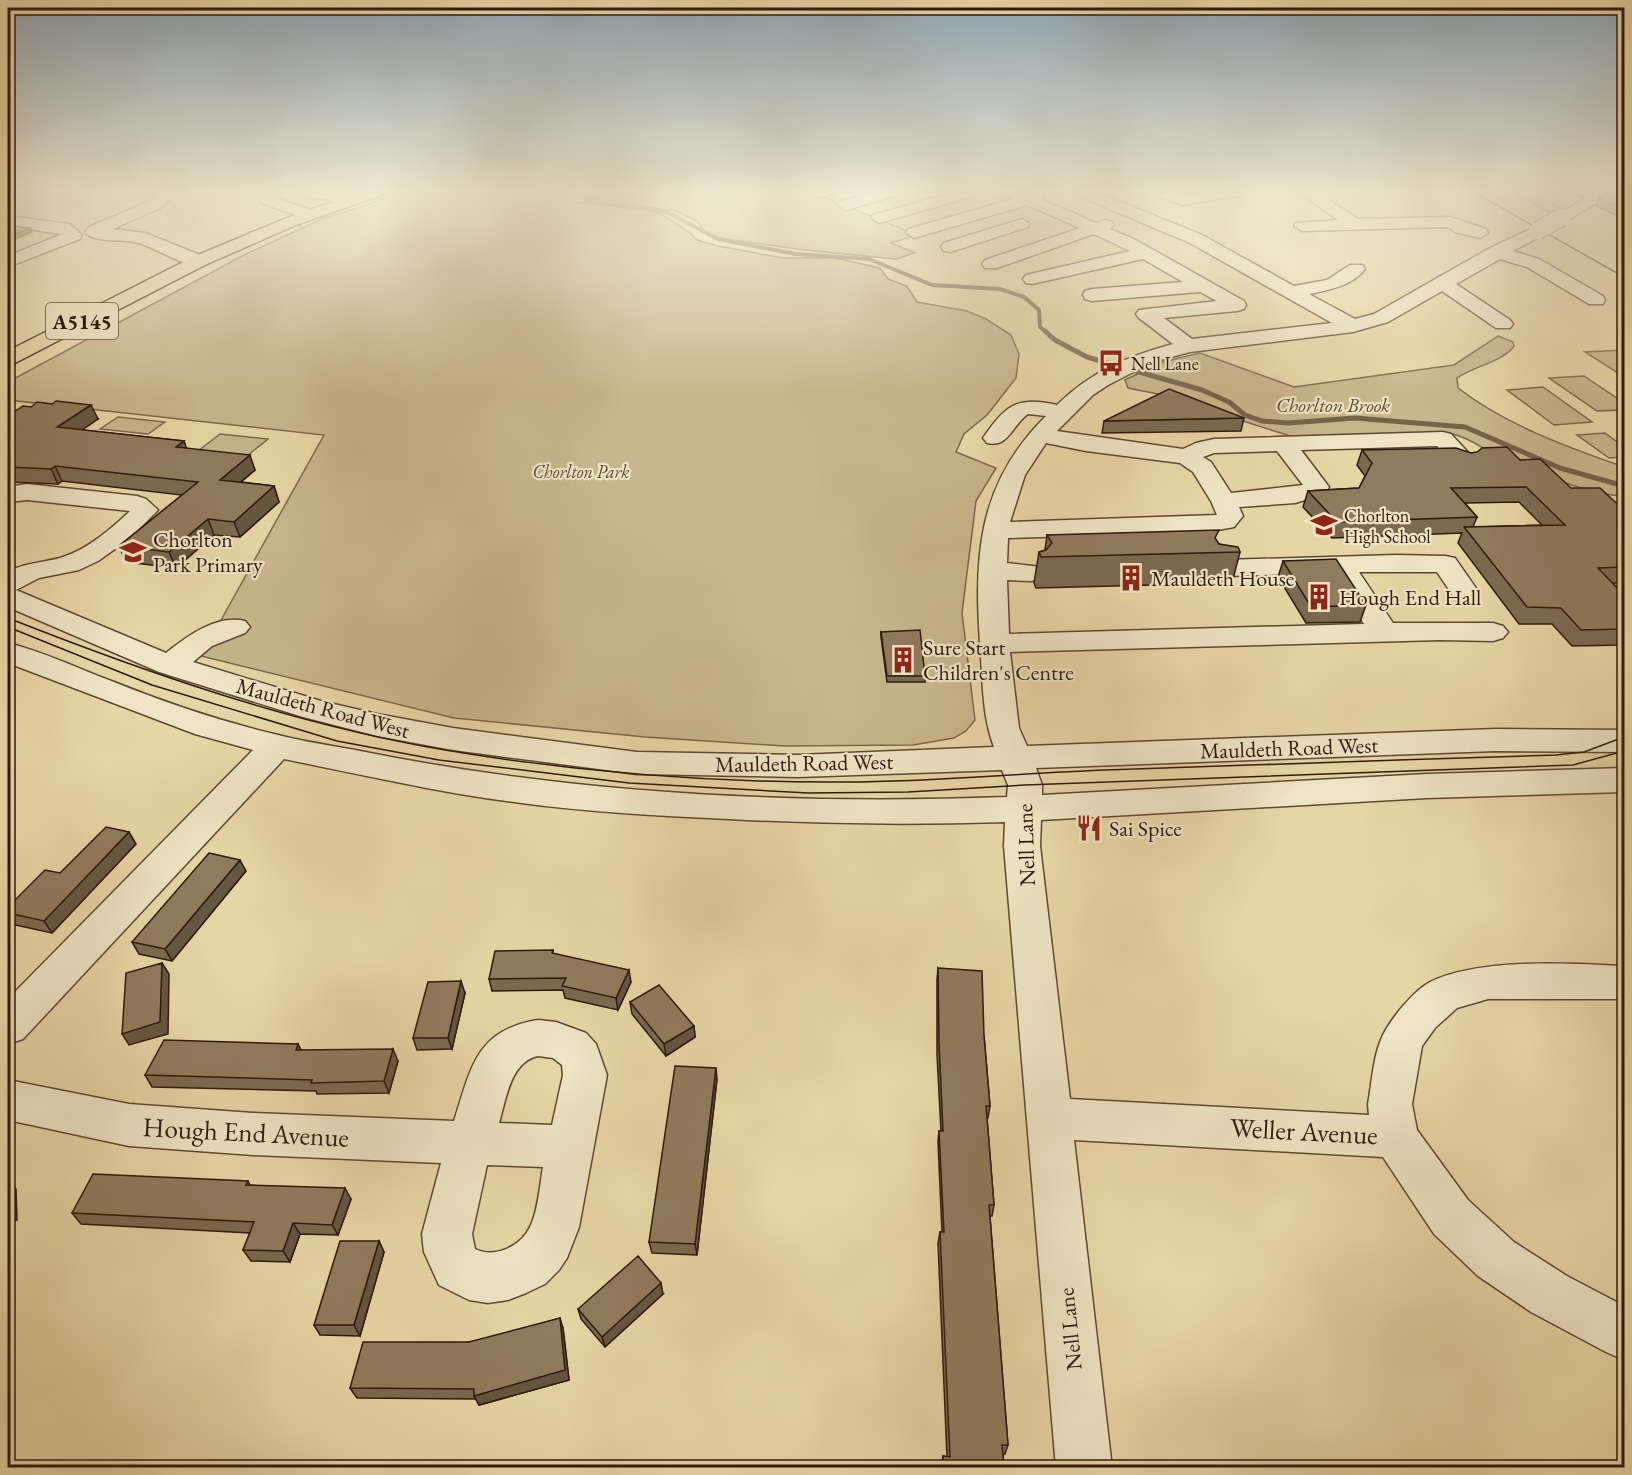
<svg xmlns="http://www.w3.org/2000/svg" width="1632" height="1475" font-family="'EB Garamond',serif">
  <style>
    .green { fill: #c8b68c; stroke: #7c674e; stroke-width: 1.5 }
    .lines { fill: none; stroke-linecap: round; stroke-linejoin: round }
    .stream-far1 { stroke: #78634a; stroke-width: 4 }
    .stream { stroke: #78634a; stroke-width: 5 }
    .minor-casing { stroke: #5d4834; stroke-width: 3 }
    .major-casing { stroke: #2f180f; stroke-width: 3 }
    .minor { fill: #efe4c4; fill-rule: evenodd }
    .major { fill: #e7d6a5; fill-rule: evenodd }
    .tram { stroke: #2f180f; stroke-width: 1.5 }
    .minor-bridge-casing { stroke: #5d4834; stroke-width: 19; stroke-linecap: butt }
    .minor-bridge { stroke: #efe4c4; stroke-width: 17 }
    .wall { fill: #7b6a50; stroke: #2f180f; stroke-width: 1.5; fill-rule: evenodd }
    .shaded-wall { fill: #645641; stroke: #2f180f; stroke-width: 1.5 }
    .building { fill: #8f7b5d; stroke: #2f180f; stroke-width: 1.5 }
    .labels { text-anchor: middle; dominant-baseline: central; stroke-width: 4.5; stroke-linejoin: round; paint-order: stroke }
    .far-poi-label { font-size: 18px; fill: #2f180f; stroke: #efe4c4; text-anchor: start }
    .far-park-label { font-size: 18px; font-style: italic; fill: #5d4734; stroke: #efe4c4 }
    .far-water-label { font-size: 20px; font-style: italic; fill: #5f4a37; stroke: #efe4c4 }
    .shield { fill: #efe4c4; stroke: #695545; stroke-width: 1.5 }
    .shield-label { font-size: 21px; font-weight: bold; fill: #2f180f }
    .poi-label { font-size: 22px; fill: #2f180f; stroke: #efe4c4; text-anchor: start }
    .street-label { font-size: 22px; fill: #2f180f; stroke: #efe4c4 }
    .near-street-label { font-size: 27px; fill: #2f180f; stroke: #efe4c4 }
  </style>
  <rect width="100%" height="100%" fill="#e7d6a5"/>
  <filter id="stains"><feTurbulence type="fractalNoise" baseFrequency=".00333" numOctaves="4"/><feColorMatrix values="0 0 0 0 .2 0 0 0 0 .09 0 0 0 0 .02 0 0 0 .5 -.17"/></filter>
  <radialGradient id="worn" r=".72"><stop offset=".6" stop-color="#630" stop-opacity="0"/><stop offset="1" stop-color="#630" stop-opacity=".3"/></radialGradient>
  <path class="green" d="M412,190H542L558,194L573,202L649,209L666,217L689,232L697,240L718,246L783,258H835L880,268L888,279L907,286L917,302L967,311L986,319L1011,335L1019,354L1016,378L987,415L964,434L956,452L996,468L976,501L962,613L975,720L966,731L954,738L913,745L784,746L645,737L454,718L201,656L324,435L8,400V382L244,255L322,219Z
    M622,190H807L917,235L891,243L915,253L896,259L805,250L720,238L706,233L697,221L676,211L586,198Z
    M1509,190H1526L1562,209L1548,212Z
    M1498,336L1513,342L1514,346C1503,362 1474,366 1457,378L1458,388C1506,425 1567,447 1624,467V496C1592,496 1526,469 1495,455C1480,447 1470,438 1453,434L1290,436L1158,394L1128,388L1125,380L1163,362L1200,353L1294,387L1454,365Z
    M1624,350V377L1585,352Z
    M1584,376L1624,403V410L1597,411L1549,378Z
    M1543,387L1592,422L1554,425L1507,390Z
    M118,417L165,422L148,434L100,429Z
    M1605,433L1624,447V457L1609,458L1577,435Z
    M220,434L268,439L233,467L184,462Z"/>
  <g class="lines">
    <path class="stream-far1" d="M550,190L573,194L596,203L667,212L718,239L796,254L869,259L932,285L1000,289L1024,297L1039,310L1040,327L1047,333"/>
    <path class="stream" d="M1045,331L1055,340L1087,357L1202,390L1229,402L1245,415L1262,421L1288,423L1355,418L1465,427L1560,468L1624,486"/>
    <g class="minor-casing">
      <path id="minor" d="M163,190H179L162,207L113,229L145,233L205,257L208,261L205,265C186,270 155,246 134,242C121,239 93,243 85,232L89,227L150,201Z
        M291,190C310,190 341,185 355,202L347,207L325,199L302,197Z
        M812,190H834C830,197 819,198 813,196L810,193Z
        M882,190H907L905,193L846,210L838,205L840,202Z
        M962,190L981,192L978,195L879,223L871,218L873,215Z
        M999,190L1041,194L1044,197L1042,200L1096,223L1106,220L1112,222L1114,225L1110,229L1134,239L1244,301L1246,305L1244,309L1237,311L1164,318L1192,339L1332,323L1190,243L1072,193L1070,190H1091L1202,235L1294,286L1327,280L1350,265H1362L1365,269C1352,286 1329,290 1309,294L1355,319L1374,314L1490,248L1537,226L1545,231L1543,235L1513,251L1539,259L1603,296L1605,300L1603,304H1589L1527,267L1500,259L1456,284L1510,320L1513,324L1510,328H1496L1442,291L1388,322L1353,332L1190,352L1153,362L1108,385L1093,395L1057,431L1183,449L1196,443L1214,439L1443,432L1451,434L1475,460L1471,465C1454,469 1448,458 1437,446L1301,450L1329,487L1325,494L1295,503L1239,507L1243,516L1234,527L1207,532L1008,538L1007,563L1041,567L1045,573L1041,579L1031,581L1007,580L1009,634L1364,624L1332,573L1223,576L1213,574L1209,568L1213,562L1223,560L1395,555L1445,556L1455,558L1480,594L1476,600L1466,603L1456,600L1437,572H1359L1393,623H1493L1503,626L1508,632L1503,638L1493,641L1440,640L1010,652L1019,728L1027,746L1496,729L1624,730V752L1496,751L1036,768L1042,785V795L1427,774L1624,768V792L1427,798L1041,820L1040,846L1070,1099L1369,1115L1368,1104C1372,1083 1373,1057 1382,1037C1390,1020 1413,991 1430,982C1479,958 1569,963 1624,966V999H1488L1457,1008L1435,1028L1422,1046L1412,1104L1417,1130L1468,1200L1514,1242L1567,1276L1624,1306V1360L1606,1352L1531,1312L1478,1276L1434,1234L1383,1157L1074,1140L1112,1468H1056L1004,846L1005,822C913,825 821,824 729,819C659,816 590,812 521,803C441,793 363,775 284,759L23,1039L8,1044V999L253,750L195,734L8,663V643C44,652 79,669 114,682C166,703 220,721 274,734C304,742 335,746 365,752C576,794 792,805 1007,797L1008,785L1002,770L798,777L637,774L453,750L377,736L303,717L159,672L8,607V572C25,562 45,563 63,557C88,549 111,529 130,511L27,500L8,502V487L27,484L137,496L146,499L158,510L129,539L98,561L79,570L39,578L16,590L166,653C187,636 217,614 245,621L250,627L245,633L212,646L193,662L321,701L377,714L453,728L637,752L798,755L994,747C983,718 983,688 981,658C974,563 974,487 1046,416L1028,414C1012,425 1009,448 987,443L983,438C1006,405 1016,396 1057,405C1092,371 1126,357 1173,344L1139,318L1136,314L1139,310L1217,301L1200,292L1092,301L1085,299L1083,295L1085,291L1092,289L1183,282L1143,259L1032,284L1026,283L1023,279L1026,275L1130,251L1094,234L997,268H985L982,264L985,260L1080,228L1027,205L914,238L906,233L908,229L1013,199ZM1046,443L1086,451L1180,463L1193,472L1211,501L1217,515L1010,522L1025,475ZM1277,451L1303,485L1231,493L1211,462L1203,457L1214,453Z
        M1154,190H1170L1184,195L1213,190H1249L1242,195L1183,205L1155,195Z
        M1296,190H1314L1358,219L1451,217L1486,229L1488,233L1480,238L1455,232L1448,227L1302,231L1294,226L1296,223L1338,220Z
        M1599,190H1618L1568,220H1556L1554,217Z
        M268,195L316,212L318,215L310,220L262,203L260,200L262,197Z
        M8,216L70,224L82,235L80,239L8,267V256L62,234L8,226Z
        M1022,219L1030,224L1028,227L950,252L944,251L941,247L944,243Z
        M538,1020L556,1022L586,1033L596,1044L607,1075L579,1227L567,1258L559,1270L545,1284L526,1293L508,1300L488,1303L469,1300L439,1285L424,1252L422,1234L441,1163L253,1155L129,1146L8,1120V1080L129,1104L253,1113L454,1121C471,1069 475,1030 538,1020ZM538,1056L553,1058L562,1065L563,1075L552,1125L499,1123C506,1100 510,1062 538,1056ZM487,1165L543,1167C540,1184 538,1212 530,1227C521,1246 495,1259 475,1249L472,1234Z"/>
    </g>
    <g class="major-casing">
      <path id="major" d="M366,190H389L387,193L296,225L205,265L15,363L8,365V351L193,257L284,219Z"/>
    </g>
    <use href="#minor" class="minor"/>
    <use href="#major" class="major"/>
    <path class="tram" d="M1470,190L1624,277
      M8,618C150,674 294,724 445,750C577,772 713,783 846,782C933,782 1020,773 1106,770C1256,764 1406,760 1556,755L1584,752L1624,737
      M8,627L152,685L337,741L439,760L629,783L808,793L908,792L1025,785L1573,765L1624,751"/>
    <g class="minor-bridge-casing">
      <path id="minor-bridge" d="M1537,231L1562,217"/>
    </g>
    <use href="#minor-bridge" class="minor-bridge"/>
  </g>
  <path class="wall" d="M1565,190H1595L1581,198Z
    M1624,190V219L1596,206L1599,198Z
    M31,407L98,419L82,430L184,441L186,448L255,470L241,482L274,486L279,502L240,537L214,535L176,568L126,562L119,546L182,495L62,481L58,484L8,482V416Z
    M1244,418L1241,431L1102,433L1104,421Z
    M1362,450L1471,453L1520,460L1571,488L1624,510V583H1613L1624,595V645L1572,646L1552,624H1519L1458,543L1462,533L1332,538L1303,507L1308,491L1359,488L1365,476L1357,465ZM1519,502L1542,525L1473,527L1477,517L1465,503Z
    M1047,535L1216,540L1219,544L1240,552L1232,583L1036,588L1034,583L1039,552L1045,550Z
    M1283,561L1366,605L1360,622L1306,623L1278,577Z
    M881,632L925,676V682H887L881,637Z
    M136,844L52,933L11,924L8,918V907L60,873Z
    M246,871L172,961L139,954L132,942Z
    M553,950V954L631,982L618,1010L565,998L563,990L492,991L489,979Z
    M938,968L984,1036L990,1106L988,1118H987L994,1205L992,1216H990L1008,1445L1005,1454H1003L1004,1467H941L943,1456L947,1457L938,1243L940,1232H942L938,1142L939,1131H941L937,1054V980Z
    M465,993L452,1049L417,1050L413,1038Z
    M630,1002L694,1026L695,1037L666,1056L632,1014Z
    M298,1044L301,1050L398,1061L389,1093L317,1094L316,1091L152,1087L145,1075Z
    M717,1079L697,1255L652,1253L649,1242Z
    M248,1181L250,1185L351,1199L338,1235L300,1234L290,1262L251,1261L243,1250L250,1233L81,1224L72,1213Z
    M379,1241L384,1252L360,1336L320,1335L314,1325Z
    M663,1294L605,1347L581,1319L578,1309Z
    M563,1328L569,1380L479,1405L476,1399L357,1398L350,1388L469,1342Z"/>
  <path class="shaded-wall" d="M1585,190H1595L1581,198Z
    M30,228L32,232L8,242V237Z
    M91,405L98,419L64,442L57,427Z
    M184,441L189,456L176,447Z
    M250,455L255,470L225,495L220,480Z
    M55,466L62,481L58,484L51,469Z
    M274,486L279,502L240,537L234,522Z
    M208,519L214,535L176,568L169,552Z
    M129,832L136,844L52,933L44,921Z
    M240,860L246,871L172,961L165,949Z
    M162,963L169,974L168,1034L129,1045L122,1034Z
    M629,970L631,982L618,1010L616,998Z
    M461,981L465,993L452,1049L448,1038Z
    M694,1026L695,1037L666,1056L664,1044Z
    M298,1044L304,1056L296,1050Z
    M393,1049L398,1061L389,1093L384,1081Z
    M716,1068L717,1079L697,1255L695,1244Z
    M8,1180L16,1189L17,1220L8,1224Z
    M345,1188L351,1199L338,1235L332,1225Z
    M293,1223L300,1234L290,1262L283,1251Z
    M379,1241L384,1252L360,1336L354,1325Z
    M661,1283L663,1294L605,1347L602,1337Z
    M560,1318L563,1328L569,1380L479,1405L474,1396Z"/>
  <path class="building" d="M1613,190H1624V210L1599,198Z
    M8,225L30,228L8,237Z
    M1169,389L1244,418L1104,421Z
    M56,401L91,405L57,427L184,441L176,447L250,455L220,480L274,486L234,522L208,519L169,552L119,546L198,482L55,466L51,469L8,467V416L23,406L31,407L37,402L52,404Z
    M1507,447L1520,460L1540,459L1571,488H1600L1624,510V567L1598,568L1624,595V629L1581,630L1561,608L1527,607L1464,527L1565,525L1526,487L1451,488L1477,517L1337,522L1308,491L1359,488L1372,463L1362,450L1456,448L1471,453L1477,452L1482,448Z
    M1219,530L1215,538L1219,544L1238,547L1240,552L1041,557L1039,552L1046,550L1052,543L1047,535Z
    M1336,559L1366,605L1311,607L1283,561Z
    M920,630L925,676H887L881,632Z
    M106,827L129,832L44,921L8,913V907L45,870L60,873Z
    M209,853L240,860L165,949L132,942Z
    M553,950L552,953L629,970L616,998L562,986L566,978L489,979L495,951Z
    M162,963L160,1022L122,1034L126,973Z
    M938,968L982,971L984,1036L990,1106H986L994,1205H989L1008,1445H1002L1004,1467H944L943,1456L950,1457L940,1232H944L939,1131H943L939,1042Z
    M461,981L448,1038H413L428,982Z
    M659,985L694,1026L664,1044L630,1002Z
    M164,1040L298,1044L296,1050L393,1049L384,1081L311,1083L312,1080L145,1075Z
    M675,1066L716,1068L695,1244L649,1242Z
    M93,1174L248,1181L246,1185L345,1188L332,1225L293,1223L283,1251L243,1250L254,1222L72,1213Z
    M340,1241H379L354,1325H314Z
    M638,1256L661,1283L602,1337L578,1309Z
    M560,1318L565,1370L474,1396V1389L350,1388L363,1342H469Z
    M8,1463L46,1467H8Z"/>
  <linearGradient id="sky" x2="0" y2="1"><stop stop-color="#8ea8b9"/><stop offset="0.48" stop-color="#f4edd6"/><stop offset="1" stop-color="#f4edd6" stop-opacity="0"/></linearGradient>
  <rect width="1632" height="397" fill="url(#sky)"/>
  <defs>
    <g id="bus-bare" transform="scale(2.07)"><path d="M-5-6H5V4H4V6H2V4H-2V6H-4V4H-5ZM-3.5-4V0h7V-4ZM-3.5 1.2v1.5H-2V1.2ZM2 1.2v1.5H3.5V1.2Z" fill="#8f2418" stroke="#efe4c4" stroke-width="2.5" paint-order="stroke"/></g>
    <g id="school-bare" transform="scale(2.07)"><path d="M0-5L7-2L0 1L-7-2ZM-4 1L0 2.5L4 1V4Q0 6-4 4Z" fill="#8f2418" stroke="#efe4c4" stroke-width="2.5" paint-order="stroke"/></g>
    <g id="building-bare" transform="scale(2.07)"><path d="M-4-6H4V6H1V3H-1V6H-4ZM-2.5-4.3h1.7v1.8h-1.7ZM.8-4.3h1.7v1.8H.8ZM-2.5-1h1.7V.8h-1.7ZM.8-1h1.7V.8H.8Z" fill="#8f2418" stroke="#efe4c4" stroke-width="2.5" paint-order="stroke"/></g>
    <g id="restaurant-bare" transform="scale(2.07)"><path d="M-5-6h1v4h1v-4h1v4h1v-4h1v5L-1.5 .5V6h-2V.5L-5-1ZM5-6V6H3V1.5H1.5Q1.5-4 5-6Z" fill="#8f2418" stroke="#efe4c4" stroke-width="2.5" paint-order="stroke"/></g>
  </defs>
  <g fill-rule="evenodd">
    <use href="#bus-bare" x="1111" y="363"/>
    <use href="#school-bare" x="1324" y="525"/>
    <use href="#school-bare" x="133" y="552"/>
    <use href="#building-bare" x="1131" y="578"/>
    <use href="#building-bare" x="1319" y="597"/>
    <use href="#building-bare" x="903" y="660"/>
    <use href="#restaurant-bare" x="1089" y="828"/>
  </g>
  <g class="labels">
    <g class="far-poi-label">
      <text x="1131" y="363">Nell Lane</text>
      <text x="1344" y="515">Chorlton<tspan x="1344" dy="21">High School</tspan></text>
    </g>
    <g class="far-park-label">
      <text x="581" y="471">Chorlton Park</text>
    </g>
    <g class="far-water-label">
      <text x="1333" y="405">Chorlton Brook</text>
    </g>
    <rect class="shield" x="46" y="303" width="72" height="36" rx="4.5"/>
    <g class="shield-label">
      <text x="82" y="321">A5145</text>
    </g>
    <g class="poi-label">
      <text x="153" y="539">Chorlton<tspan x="153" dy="25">Park Primary</tspan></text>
      <text x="1151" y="578">Mauldeth House</text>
      <text x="1339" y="597">Hough End Hall</text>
      <text x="923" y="647">Sure Start<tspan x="923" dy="25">Children's Centre</tspan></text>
      <text x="1109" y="828">Sai Spice</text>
    </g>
    <g class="street-label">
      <text transform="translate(323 708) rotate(15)">Mauldeth Road West</text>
      <text transform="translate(1289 748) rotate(-2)">Mauldeth Road West</text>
      <text transform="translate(804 763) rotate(-1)">Mauldeth Road West</text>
      <text transform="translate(1026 845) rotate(-92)">Nell Lane</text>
      <text transform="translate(1070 1329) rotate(-96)">Nell Lane</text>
    </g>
    <g class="near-street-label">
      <text transform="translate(1304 1131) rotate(3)">Weller Avenue</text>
      <text transform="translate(246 1132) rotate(3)">Hough End Avenue</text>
    </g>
  </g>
  <rect width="1632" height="1475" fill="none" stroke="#e7d6a5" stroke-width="30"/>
  <rect x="9" y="9" width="1614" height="1457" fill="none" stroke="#2f180f" stroke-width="3"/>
  <rect x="15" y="15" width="1602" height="1445" fill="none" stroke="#2f180f" stroke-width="1.5"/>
  <rect width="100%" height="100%" filter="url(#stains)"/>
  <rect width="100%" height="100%" fill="url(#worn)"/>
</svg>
